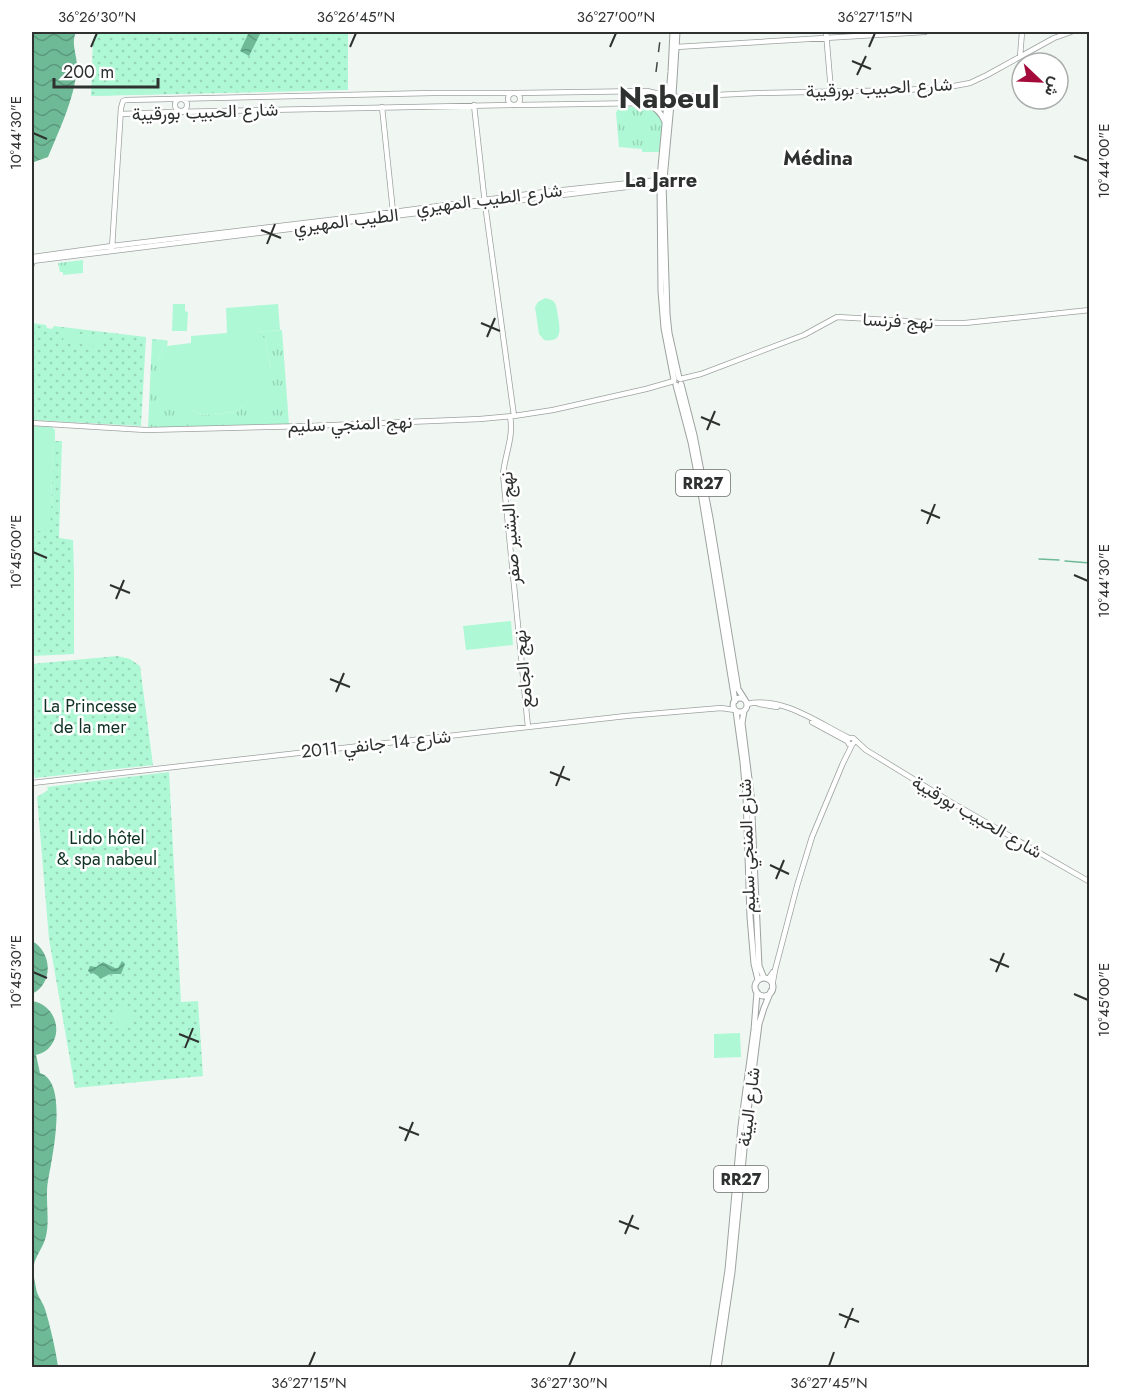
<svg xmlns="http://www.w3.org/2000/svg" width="1121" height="1399" font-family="Jost,Vazirmatn,sans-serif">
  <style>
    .grass { fill: url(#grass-tufts) }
    .garden { fill: url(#garden-dots) }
    .pitch { fill: #aef8d5 }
    .water { fill: url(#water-waves) }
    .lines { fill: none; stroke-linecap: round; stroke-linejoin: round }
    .stream { stroke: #6eba97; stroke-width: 1.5 }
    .secondary-casing { stroke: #9da29f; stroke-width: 6 }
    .primary-casing { stroke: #9da29f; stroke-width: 7 }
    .secondary { stroke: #fff; stroke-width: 4.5 }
    .primary { stroke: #fff; stroke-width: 5 }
    .rail { stroke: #434644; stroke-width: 1.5; stroke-dasharray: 10 10; stroke-linecap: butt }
    .ticks { fill: none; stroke: #2e312f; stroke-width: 2 }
    .labels { text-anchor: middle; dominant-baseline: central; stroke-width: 5; stroke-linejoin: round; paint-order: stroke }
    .shield { fill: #fff; stroke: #6d6f6d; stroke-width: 1.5 }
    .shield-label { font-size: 16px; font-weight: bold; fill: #2e312f }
    .street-label { font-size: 18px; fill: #2e312f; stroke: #fff }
    .park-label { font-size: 18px; fill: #0e3123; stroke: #fff }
    .neighbourhood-label { font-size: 20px; font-weight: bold; fill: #2e312f; stroke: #fff }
    .town-label { font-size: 30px; font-weight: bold; fill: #2e312f; stroke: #fff }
    .neatline { fill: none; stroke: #2e312f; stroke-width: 2 }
    .ticks-label { font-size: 15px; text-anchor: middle; fill: #2e312f }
  </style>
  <defs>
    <pattern id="grass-tufts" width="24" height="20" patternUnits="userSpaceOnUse" patternTransform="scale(1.5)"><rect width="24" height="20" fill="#aef8d5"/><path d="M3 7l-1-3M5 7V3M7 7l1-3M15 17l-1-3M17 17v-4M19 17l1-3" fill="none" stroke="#96d5b7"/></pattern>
    <pattern id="garden-dots" width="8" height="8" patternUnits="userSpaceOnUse" patternTransform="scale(1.5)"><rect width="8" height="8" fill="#aef8d5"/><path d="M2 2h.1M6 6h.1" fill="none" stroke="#96d5b7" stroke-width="1.8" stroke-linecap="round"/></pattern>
    <pattern id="water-waves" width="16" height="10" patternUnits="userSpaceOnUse" patternTransform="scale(1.5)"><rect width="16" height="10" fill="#6eba97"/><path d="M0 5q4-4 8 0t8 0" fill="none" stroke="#5b987c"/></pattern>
  </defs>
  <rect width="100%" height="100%" fill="#f0f7f3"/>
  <path class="grass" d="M619,107C633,107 658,102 662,122C663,129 660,144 659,152H642V149L619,147L616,113Z
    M83,260V273L63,275V272H60L58,263Z
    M282,330L289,425L148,428L152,339L165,340L158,362L170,407L192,410L201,415L236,412L244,405L271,399V369L265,339L255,332Z"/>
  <path class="garden" d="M96,32H348V90L91,96L93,39Z
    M32,323L46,325L47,328L52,329L54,326L146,337L141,426L32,420Z
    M53,441H62L59,538L73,540L74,575V654L32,656V509H51Z
    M117,656L130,659L140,666L153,765L35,778L32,764V664Z
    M169,772L181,1002L198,1001L203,1076L75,1088L49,939L37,797L48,790L47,787Z"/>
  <path class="pitch" d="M117,83L118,95L99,96V84Z
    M160,83V94L124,95V84Z
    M545,298C549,299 551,299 554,302C557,305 557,312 558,316C560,329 563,343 544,340L539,334L535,307L538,302Z
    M173,304H185V311L188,312L187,331H172Z
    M278,304L280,330L256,332L265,339L271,369V399L274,400V405H244L236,412L201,415L192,410H163V407L170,406L162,400L159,384L158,362L165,340L168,341L167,346L191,343V336L227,333L226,308Z
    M64,331L102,338L100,347L63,341Z
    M32,426L52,427L55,430V441H53L51,509H48V511L32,510Z
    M32,512H51L50,531H32Z
    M511,621L513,645L466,650L463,626Z
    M128,1008L133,1024L116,1029L111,1013Z
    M740,1033L741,1057L714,1058V1034Z"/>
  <path class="water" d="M32,32H76C71,43 76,52 77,64C77,70 76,77 75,82C70,108 58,133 48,157L34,162L32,172Z
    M249,32H261L249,56L240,51Z
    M32,941C52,952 54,983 32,994Z
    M122,961L125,964L121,974H110L100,979L98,976L93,973L91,974L88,971L90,966L96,967L103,962L115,968H118Z
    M32,1001C54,1004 65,1032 48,1049C45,1052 40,1054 36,1055L40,1073C69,1082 52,1158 48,1181C45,1198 50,1220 46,1236C44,1246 35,1257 34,1265C32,1271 35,1282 36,1288C37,1296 43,1302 45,1309C50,1325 56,1351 58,1367H32Z"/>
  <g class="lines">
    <path class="stream" d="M1039,559L1059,560
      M1065,561L1090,563"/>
    <g class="secondary-casing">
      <path id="secondary" d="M826,32L831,91
        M676,47L925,32
        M1020,57L1022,32
        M508 99a6 6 0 1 1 12 0a6 6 0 1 1-12 0Z
        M517,93L647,91L664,95
        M674,97L758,93L907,90L954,86L970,83L987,75L1054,38L1071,32
        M175 105a6 6 0 1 1 12 0a6 6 0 1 1-12 0Z
        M474,105L485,204L514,416
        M517,105L646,103L665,102
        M382,107L393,212
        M121,114L174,112L512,105
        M112,248L121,108L123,101L126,100L433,93H512
        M32,261L659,183
        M32,264L33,257L112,246L363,216L544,192L658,180
        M680,379L701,374L804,335L837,317L940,323H965L1090,310
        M510,416C514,437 505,454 503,474L528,727
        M32,423L146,430L310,426L480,419L514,416L553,410L646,389L674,381
        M747,704C783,696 818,723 849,738
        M759,704L777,707
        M812,722L847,741
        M855,741L852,745L849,744L847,741L849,738H853L866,750L949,801L1090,882
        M32,783L626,716L721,708L735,710
        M767,979L769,978L773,972
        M772,987L775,970L797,886L812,837L843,763L852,745"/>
    </g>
    <g class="primary-casing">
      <path id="primary" d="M663 98a5 5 0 1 1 10 0a5 5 0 1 1-10 0Z
        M669,93L671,72L673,32
        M673,95L677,32
        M646,103C655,107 662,113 665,122
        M660,178L667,103
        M664,179L671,104L673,101
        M660,183L661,291L664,328L674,380
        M663,183L667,314L669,333L679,378
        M681,384L694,435L710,518L738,689L745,700
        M676,385L691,442L702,499L735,701
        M733 705a7 7 0 1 1 14 0a7 7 0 1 1-14 0Z
        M736,711L743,762L746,796L750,917L754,964L758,980
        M744,711L742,723L751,795L759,966L764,978
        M755 987a9 9 0 1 1 18 0a9 9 0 1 1-18 0Z
        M713,1368L728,1270L741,1126L754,1030L757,992
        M718,1368L732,1272L747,1119L759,1024L764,1008L771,991"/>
    </g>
    <use href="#secondary" class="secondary"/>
    <use href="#primary" class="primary"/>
    <path class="rail" d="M656,72L661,32"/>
  </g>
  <path class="ticks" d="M91,47L97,33M350,47L356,33M610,47L616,33M869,47L875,33M852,61L871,69M857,75L866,56M33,133L47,139M1074,156L1088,161M261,230L281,238M267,244L275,224M481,323L500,331M487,337L495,318M701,417L720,425M707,430L715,411M921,510L940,518M927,524L935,504M33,552L47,558M1074,575L1088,581M110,585L130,593M116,599L124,580M330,679L350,687M336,692L344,673M550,772L570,780M556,786L564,766M770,865L789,874M776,879L784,860M990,959L1009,967M33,972L47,978M996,972L1004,953M1074,994L1088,1000M179,1034L199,1042M185,1048L193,1028M399,1127L419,1135M405,1141L413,1122M619,1221L639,1229M625,1234L633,1215M839,1314L859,1322M845,1328L853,1308M309,1366L315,1352M569,1366L575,1352M829,1366L834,1352"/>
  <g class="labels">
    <g class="shield">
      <rect x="676" y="470" width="54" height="26" rx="4.5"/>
      <rect x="714" y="1166" width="54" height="26" rx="4.5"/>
    </g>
    <g class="shield-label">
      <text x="703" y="483">RR27</text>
      <text x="741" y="1179">RR27</text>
    </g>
    <g class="street-label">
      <text transform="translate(879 88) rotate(-3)">شارع الحبيب بورقيبة</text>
      <text transform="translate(205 112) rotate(-2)">شارع الحبيب بورقيبة</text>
      <text transform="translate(489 199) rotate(-7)">شارع الطيب المهيري</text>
      <text transform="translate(346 221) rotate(-7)">الطيب المهيري</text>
      <text transform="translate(898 321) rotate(3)">نهج فرنسا</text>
      <text transform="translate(350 424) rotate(-2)">نهج المنجي سليم</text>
      <text transform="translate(510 528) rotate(-94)">نهج البشير صفر</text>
      <text transform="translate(523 669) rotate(-95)">نهج الجامع</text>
      <text transform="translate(376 744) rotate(-6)">شارع 14 جانفي 2011</text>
      <text transform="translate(977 817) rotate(30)">شارع الحبيب بورقيبة</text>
      <text transform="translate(747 846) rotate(-92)">شارع المنجي سليم</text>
      <text transform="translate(749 1107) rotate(-83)">شارع البيئة</text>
    </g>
    <g class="park-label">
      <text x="90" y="706">La Princesse<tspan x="90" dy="21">de la mer</tspan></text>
      <text x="107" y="838">Lido hôtel<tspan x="107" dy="21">&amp; spa nabeul</tspan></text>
    </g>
    <g class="neighbourhood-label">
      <text x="818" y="158">Médina</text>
      <text x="661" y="180">La Jarre</text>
    </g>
    <g class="town-label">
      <text x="669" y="97">Nabeul</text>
    </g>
  </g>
  <rect width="1121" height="1399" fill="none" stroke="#ffffff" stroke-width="66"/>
  <g transform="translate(1040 81) rotate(113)"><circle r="28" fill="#ffffff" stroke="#abadac" stroke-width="1.5"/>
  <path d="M0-4.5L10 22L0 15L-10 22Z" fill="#a50b3a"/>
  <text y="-9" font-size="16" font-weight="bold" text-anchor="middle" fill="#2e312f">ش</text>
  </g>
  <path d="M54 78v9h104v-9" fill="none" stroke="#2e312f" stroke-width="3"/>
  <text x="63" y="78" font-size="18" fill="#2e312f" stroke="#ffffff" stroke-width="4.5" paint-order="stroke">200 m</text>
  <rect x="33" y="33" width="1055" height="1333" class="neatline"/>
  <g class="ticks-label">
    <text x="97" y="22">36°26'30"N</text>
    <text x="356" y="22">36°26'45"N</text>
    <text x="616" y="22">36°27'00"N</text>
    <text x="875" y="22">36°27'15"N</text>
    <text transform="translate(16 133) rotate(-90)" y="5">10°44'30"E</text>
    <text transform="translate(1104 161) rotate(-90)" y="5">10°44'00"E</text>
    <text transform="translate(16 552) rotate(-90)" y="5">10°45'00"E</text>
    <text transform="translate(1104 581) rotate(-90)" y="5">10°44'30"E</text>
    <text transform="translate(16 972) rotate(-90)" y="5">10°45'30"E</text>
    <text transform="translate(1104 1000) rotate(-90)" y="5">10°45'00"E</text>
    <text x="309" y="1388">36°27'15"N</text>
    <text x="569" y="1388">36°27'30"N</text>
    <text x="829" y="1388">36°27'45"N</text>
  </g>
</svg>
